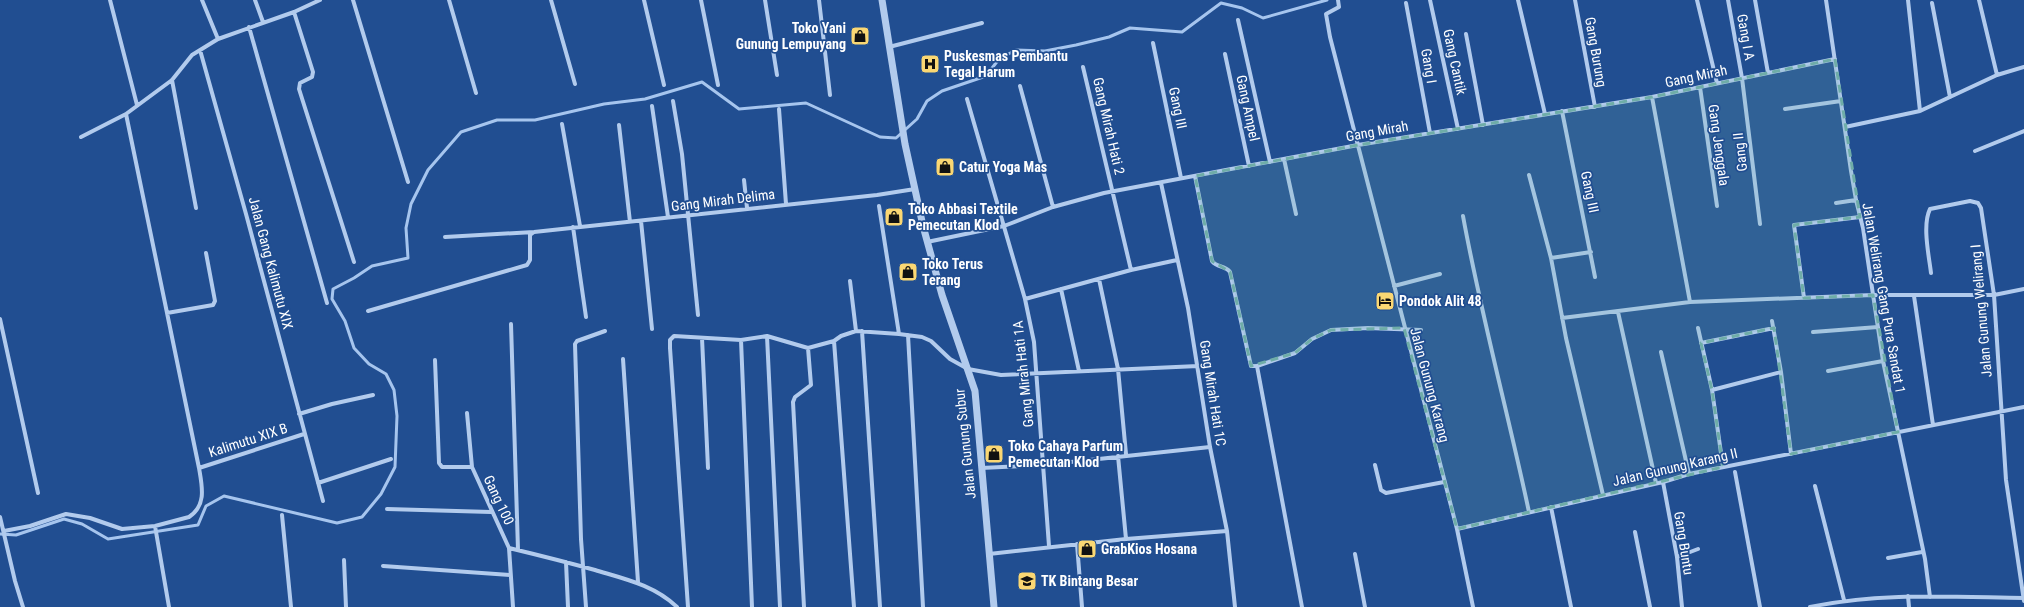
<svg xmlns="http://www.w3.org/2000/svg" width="2024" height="607" font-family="'Roboto Condensed',sans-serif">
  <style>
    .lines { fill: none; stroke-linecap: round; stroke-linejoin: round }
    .stream { stroke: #a6c5ee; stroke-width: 3 }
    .minor { stroke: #b2cbed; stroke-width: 4 }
    .tertiary { stroke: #b2cbed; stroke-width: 7 }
    .marked { fill: #6fada8; fill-opacity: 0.2; stroke: #6fada8; stroke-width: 3; stroke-dasharray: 8 5; stroke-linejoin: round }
    .labels { text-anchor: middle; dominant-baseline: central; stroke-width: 3.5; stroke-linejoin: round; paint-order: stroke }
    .poi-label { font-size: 14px; font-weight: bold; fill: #fff; stroke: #214e91; text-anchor: start }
    .street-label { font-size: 14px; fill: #fff; stroke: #214e91 }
  </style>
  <rect width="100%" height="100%" fill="#214e91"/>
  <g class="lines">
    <path class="stream" d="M0,534L16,535L64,519L82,524L108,539L198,525L206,506L224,496L337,523L362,517L381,494L395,467L397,416L394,390L386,374L369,364L354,348L345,321L332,299L333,289L354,278L372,266L408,258L406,228L411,204L428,170L461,132L497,120H535L604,104L645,99L702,82L739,109L806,103L880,137L896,138L917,119L927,101L942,91L986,76L999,59L1016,50L1045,51L1076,45L1109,37L1130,28L1182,32L1221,3L1242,8L1263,18L1327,0"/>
    <path class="minor" d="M110,0L137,105
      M202,0L218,39
      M255,0L263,22
      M353,0L408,182
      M449,0L476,93
      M551,0L575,84
      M644,0L664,85
      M701,0L718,85
      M765,0L777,75
      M819,0L830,95
      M1338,0L1339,7L1326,14L1330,37L1457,529L1473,607
      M1430,0L1458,129
      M1518,0L1545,114
      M1575,0L1595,107
      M1697,0L1717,83
      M1728,0L1742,78L1760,224
      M1755,0L1768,73
      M1826,0L1851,171L1856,200L1863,228L1883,361L1925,559L1930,597
      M1908,0L1920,111
      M1979,0L1997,75
      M1406,3L1430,133
      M1932,3L1950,97
      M294,12L313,72L312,77L300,83L299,89L354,262
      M1238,20L1270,162
      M249,27L327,303
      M1466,34L1483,125
      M1153,43L1181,178
      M889,47L982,23
      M200,50L246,214L323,501
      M1225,54L1249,166
      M1083,67L1131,270
      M172,80L196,208
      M1020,86L1053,207
      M1700,87L1717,206
      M1652,97L1690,302
      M967,99L1025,299L1034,342L1049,546
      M673,101L682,154L698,315
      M652,106L668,217
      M779,109L786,204
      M1785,109L1841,101
      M1562,111L1595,277
      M562,124L580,226
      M619,125L630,222
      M1845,127L1920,111L1997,75L2024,67
      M81,137L126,114L172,80L192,55L218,39L294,12L320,0
      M1975,151L2024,131
      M1284,159L1296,214
      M1529,175L1551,258L1566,338L1603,495
      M1195,176L1212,261C1217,268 1225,265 1230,272L1251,366H1257L1295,353L1312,339L1331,330L1368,328L1421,330
      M744,180L747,208
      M1161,183L1188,308L1210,447L1227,531L1235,607
      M1836,203L1856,200
      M879,206L899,334
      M1463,216C1481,315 1508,413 1529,512
      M641,221L652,329
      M573,227L586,317
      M445,237L534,232L877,195L915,189
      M927,242L1004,226L1053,207L1104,193L1358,145L1652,97L1835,59
      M1551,258L1591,252
      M1931,273C1929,256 1922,225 1930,209L1970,201L1978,203L1981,208L1994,295L2006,480L2024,601
      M1099,279L1118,369L1126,454
      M850,281L856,331
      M1394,286L1440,274
      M1061,289L1079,371
      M1914,296L1933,425
      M1804,298L1794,225L1860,217
      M1025,299L1131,270L1177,260
      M368,311L527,265L530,260V235L534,232
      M1618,312L1656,483
      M167,313L213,305L215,301L206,253
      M1562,318L1690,302L1873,295H1994L2024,289
      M0,319L38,493
      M1772,321L1781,372L1791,454
      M511,324L518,550
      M1698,328L1712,390L1723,467
      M862,331L880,607
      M1813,332L1878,327
      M908,335L923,607
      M767,336L780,607
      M702,338L708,468
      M741,340L752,607
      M834,341L854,607
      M1701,343L1774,328
      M1661,352L1689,474
      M623,359L638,582
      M435,360L439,463L442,467H472L509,548L513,607
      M1257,366L1302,607
      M1828,371L1883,361
      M1712,390L1781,372
      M467,413L472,467
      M299,414L332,404L373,395
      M1118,456L1126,539
      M1375,465L1381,490L1386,493L1444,482
      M199,468L304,434
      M981,468L1043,465L1210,447
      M1735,472L1760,607
      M1663,482L1677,557L1682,607
      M318,483L391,459
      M1815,486L1844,600
      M1551,507L1571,607
      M387,509L491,512
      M282,515L291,607
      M0,517L15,581L23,607
      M155,526L169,607
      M1457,529L1663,482L1689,474L2024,407
      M4,531L30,526L66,514L90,518L122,529L155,526L189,517C207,505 202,486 199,468L126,114
      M1635,532L1650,607
      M1077,544L1082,607
      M509,548C538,555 566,562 595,570C625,579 654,585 677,607
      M989,554L1126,539L1227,531
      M1355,554L1365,607
      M1677,557L1698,549
      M1888,558L1922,552
      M344,560L346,607
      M566,562L568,607
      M383,566L510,575
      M1908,596L1909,607
      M586,607L581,539L575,344L577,341L605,331
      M688,607L670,348V340L674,336L741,340L767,336L808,348L834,341L841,336L856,331L899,334L922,337L931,341L950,359L968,369L1001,375L1198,366
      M804,607L793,402L795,397L811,385L808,348
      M1810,607C1880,592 1953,597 2024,598"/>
    <path class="tertiary" d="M882,0L905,144L923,226L942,295L975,391L994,607"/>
  </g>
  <path class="marked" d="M1835,59L1860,217L1794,225L1804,298L1873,295L1898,432L1791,454L1774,328L1701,343L1712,390L1723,467L1457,529L1404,328L1331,330L1312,339L1295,353L1251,366L1230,272L1212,261L1195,176L1358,145L1652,97Z"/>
  <defs>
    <g id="shop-square" transform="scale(1)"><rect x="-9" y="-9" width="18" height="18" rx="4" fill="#fad773" stroke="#214e91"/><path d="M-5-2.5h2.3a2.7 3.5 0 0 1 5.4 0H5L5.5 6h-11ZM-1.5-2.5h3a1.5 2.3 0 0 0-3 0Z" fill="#111"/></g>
    <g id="hospital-square" transform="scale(1)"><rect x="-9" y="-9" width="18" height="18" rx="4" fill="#fad773" stroke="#214e91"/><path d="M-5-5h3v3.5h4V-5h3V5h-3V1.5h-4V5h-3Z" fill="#111"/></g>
    <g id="hotel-square" transform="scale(1)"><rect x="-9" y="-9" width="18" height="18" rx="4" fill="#fad773" stroke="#214e91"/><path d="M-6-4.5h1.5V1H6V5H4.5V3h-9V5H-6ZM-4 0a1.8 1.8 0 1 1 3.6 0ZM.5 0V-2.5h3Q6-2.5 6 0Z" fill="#111"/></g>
    <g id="school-square" transform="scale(1)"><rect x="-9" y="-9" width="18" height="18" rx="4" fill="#fad773" stroke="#214e91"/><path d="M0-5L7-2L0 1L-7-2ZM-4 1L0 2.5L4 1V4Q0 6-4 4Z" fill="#111"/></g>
  </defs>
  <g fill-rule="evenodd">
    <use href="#shop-square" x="860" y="36"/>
    <use href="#hospital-square" x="930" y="64"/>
    <use href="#shop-square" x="945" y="167"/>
    <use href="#shop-square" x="894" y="217"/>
    <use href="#shop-square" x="908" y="272"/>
    <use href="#hotel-square" x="1385" y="301"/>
    <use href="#shop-square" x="994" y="454"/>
    <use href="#shop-square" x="1087" y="549"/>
    <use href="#school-square" x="1027" y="581"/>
  </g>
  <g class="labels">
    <g class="poi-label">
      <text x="846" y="28" text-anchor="end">Toko Yani<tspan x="846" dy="16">Gunung Lempuyang</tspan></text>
      <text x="944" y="56">Puskesmas Pembantu<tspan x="944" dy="16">Tegal Harum</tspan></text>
      <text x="959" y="167">Catur Yoga Mas</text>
      <text x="908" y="209">Toko Abbasi Textile<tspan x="908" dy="16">Pemecutan Klod</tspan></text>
      <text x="922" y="264">Toko Terus<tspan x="922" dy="16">Terang</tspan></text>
      <text x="1399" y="301">Pondok Alit 48</text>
      <text x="1008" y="446">Toko Cahaya Parfum<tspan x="1008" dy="16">Pemecutan Klod</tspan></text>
      <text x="1101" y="549">GrabKios Hosana</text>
      <text x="1041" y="581">TK Bintang Besar</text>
    </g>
    <g class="street-label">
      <text transform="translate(1746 37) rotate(80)">Gang I A</text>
      <text transform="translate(1596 52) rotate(80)">Gang Burung</text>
      <text transform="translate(1455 62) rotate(78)">Gang Cantik</text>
      <text transform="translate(1429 66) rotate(80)">Gang I</text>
      <text transform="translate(1696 76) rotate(-12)">Gang Mirah</text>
      <text transform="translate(1178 108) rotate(78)">Gang III</text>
      <text transform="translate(1248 108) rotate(78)">Gang Ampel</text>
      <text transform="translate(1109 126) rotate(77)">Gang Mirah Hati 2</text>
      <text transform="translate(1377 131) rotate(-10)">Gang Mirah</text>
      <text transform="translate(1719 145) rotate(82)">Gang Jenggala</text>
      <text transform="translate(1740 152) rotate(-97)">Gang II</text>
      <text transform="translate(1590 192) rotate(78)">Gang III</text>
      <text transform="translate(723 200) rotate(-7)">Gang Mirah Delima</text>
      <text transform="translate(271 263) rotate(75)">Jalan Gang Kalimutu XIX</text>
      <text transform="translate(1884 298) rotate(80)">Jalan Welirang Gang Pura Sandat 1</text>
      <text transform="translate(1981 311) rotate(-95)">Jalan Gunung Welirang I</text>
      <text transform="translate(1023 374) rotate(-96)">Gang Mirah Hati 1A</text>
      <text transform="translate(1430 385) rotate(75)">Jalan Gunung Karang</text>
      <text transform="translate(1213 393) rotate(81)">Gang Mirah Hati 1C</text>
      <text transform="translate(248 440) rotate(-18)">Kalimutu XIX B</text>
      <text transform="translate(965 444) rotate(-96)">Jalan Gunung Subur</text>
      <text transform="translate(1675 467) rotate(-13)">Jalan Gunung Karang II</text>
      <text transform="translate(499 500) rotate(65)">Gang 100</text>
      <text transform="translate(1684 543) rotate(81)">Gang Buntu</text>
    </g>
  </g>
</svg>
